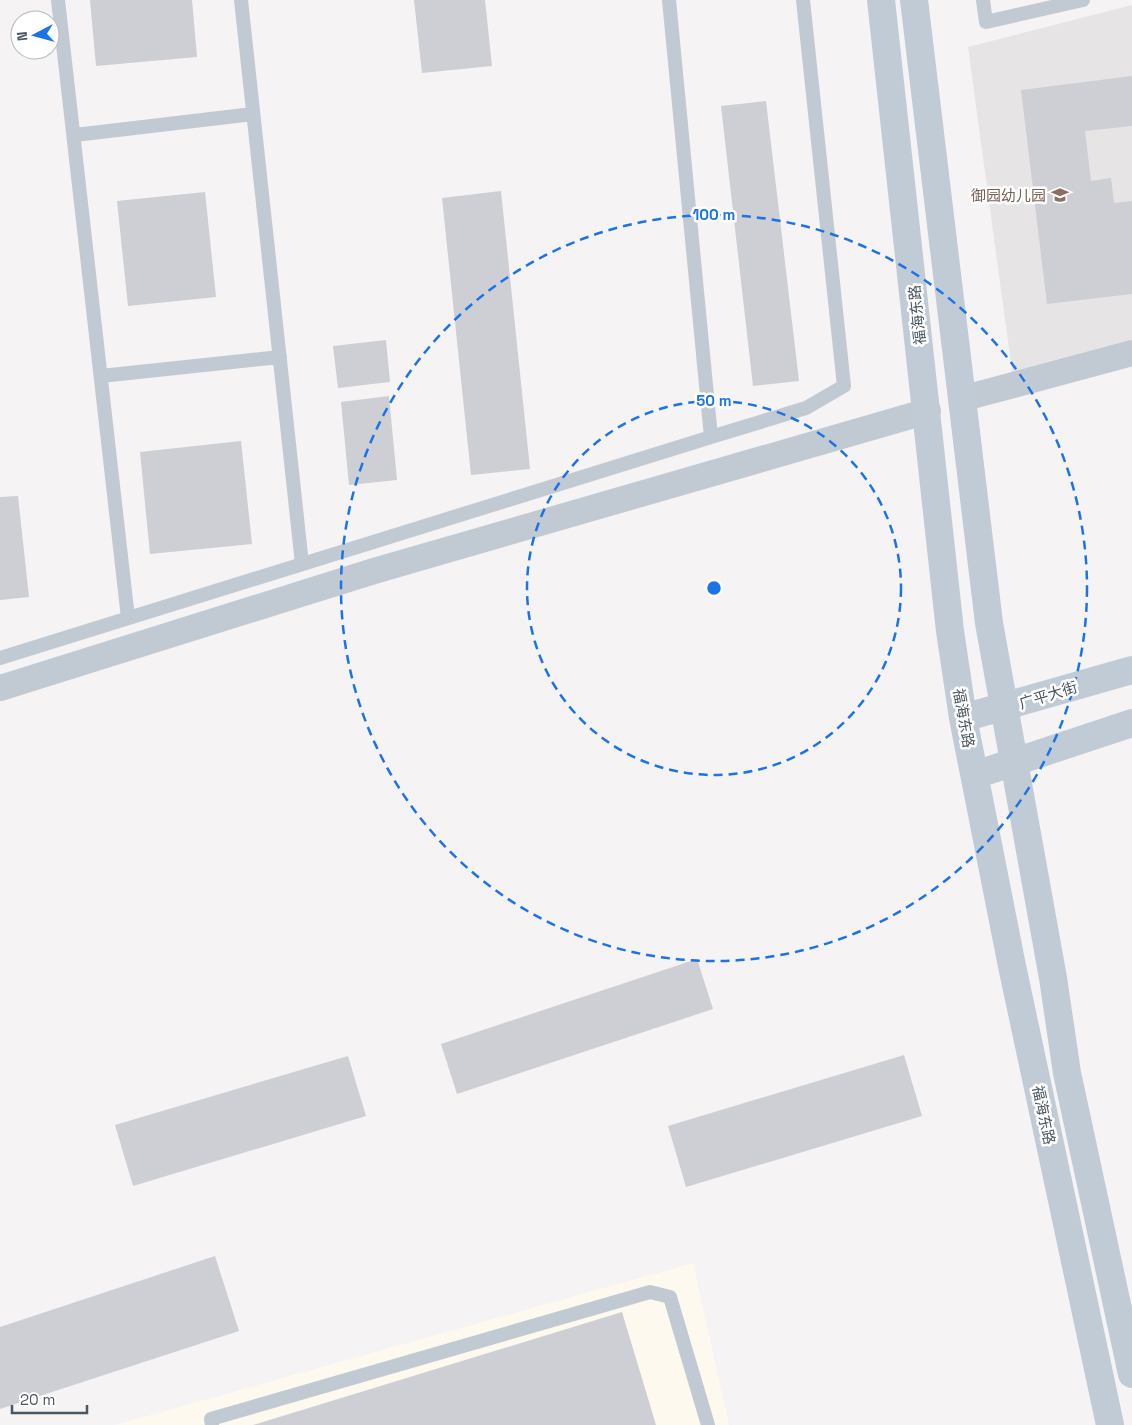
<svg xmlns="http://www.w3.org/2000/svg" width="1132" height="1425" font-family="'Space Grotesk','Noto Sans SC',sans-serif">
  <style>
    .commercial { fill: #fdf9ef }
    .education { fill: #e6e4e5 }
    .building { fill: #cdcfd5 }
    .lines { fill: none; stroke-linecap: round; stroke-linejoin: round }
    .lane { stroke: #c1cad2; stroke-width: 14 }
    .street { stroke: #c1cad2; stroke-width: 26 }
    .secondary { stroke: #c1cbd6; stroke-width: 28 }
    .ring { fill: none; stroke: #1a73e8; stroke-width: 2.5; stroke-dasharray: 9 6 }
    .labels { text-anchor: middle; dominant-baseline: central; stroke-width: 5; stroke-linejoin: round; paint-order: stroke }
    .education-label { font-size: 15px; fill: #785e54; stroke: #fff; text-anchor: end }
    .street-label { font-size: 15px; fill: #4a5661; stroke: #fff }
    .centre { fill: #1a73e8; stroke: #fff; stroke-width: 2.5 }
    .ring-label { font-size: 15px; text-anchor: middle; font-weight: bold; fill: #1a73e8; stroke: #fff; stroke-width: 5; stroke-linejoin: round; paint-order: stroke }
  </style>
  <rect width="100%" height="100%" fill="#f5f3f3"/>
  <path class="commercial" d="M693,1263L729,1425H115Z"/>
  <path class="education" d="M1132,5V343L1013,378L968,47Z"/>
  <path class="building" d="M90,0H192L197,57L96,66Z
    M414,0H485L492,66L422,73Z
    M1132,76V126L1085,131L1091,181L1111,178L1114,203L1132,201V294L1047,304L1021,90Z
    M766,101L799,381L753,386L721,106Z
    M501,191L530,469L471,475L442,198Z
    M205,192L216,297L128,306L117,201Z
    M386,340L390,382L338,388L333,346Z
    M389,396L397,480L349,485L341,402Z
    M241,441L252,544L150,554L140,452Z
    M18,496L29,597L0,600V497Z
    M697,959L713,1009L457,1094L441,1044Z
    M904,1055L922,1116L686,1187L668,1126Z
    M348,1056L366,1116L133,1186L115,1125Z
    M215,1256L239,1331L0,1409V1327Z
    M622,1312L656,1425H253Z"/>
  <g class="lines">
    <path class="lane" d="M58,0L128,618
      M241,0L302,564
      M669,0L711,437L806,408L844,386L803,0
      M983,0L986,22L1083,0
      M75,135L253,114
      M101,376L280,357
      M0,658L711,437
      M212,1425L211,1419L650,1292L670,1297L708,1425"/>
    <path class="street" d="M961,399L1132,353
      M0,688L374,571L928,411"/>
    <path class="secondary" d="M881,0L950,631L963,718L1012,966L1110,1425
      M914,0L989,623L1053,978L1067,1073L1132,1374
      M963,718L1132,670
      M975,775L1132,723"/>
  </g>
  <g class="ring">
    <circle cx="714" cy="588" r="187"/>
    <circle cx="714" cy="588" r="373"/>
  </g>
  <defs>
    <g id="school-bare" transform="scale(1.35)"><path d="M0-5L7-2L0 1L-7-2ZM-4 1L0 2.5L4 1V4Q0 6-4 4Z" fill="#8d6e63" stroke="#fff" stroke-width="2.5" paint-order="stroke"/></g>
  </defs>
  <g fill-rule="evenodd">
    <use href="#school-bare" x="1060" y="195"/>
  </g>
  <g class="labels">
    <g class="education-label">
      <text x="1046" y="195">御园幼儿园</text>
    </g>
    <g class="street-label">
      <text transform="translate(917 315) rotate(-96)">福海东路</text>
      <text transform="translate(1048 695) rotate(-17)">广平大街</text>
      <text transform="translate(964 718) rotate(80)">福海东路</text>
      <text transform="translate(1044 1115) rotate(78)">福海东路</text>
    </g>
  </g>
  <circle cx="714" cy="588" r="8" class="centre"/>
  <g class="ring-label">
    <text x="714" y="220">100 m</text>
    <text x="714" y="406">50 m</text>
  </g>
  <g transform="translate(35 35) rotate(264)"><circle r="24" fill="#ffffff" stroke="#b7bbc0"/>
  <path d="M0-4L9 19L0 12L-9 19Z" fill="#1a73e8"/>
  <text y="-8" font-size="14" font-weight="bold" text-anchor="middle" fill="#4a5661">N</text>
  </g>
  <path d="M12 1405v8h75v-8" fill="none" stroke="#4a5661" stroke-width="2.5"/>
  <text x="20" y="1405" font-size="15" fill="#4a5661" stroke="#ffffff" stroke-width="4" paint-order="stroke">20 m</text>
</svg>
